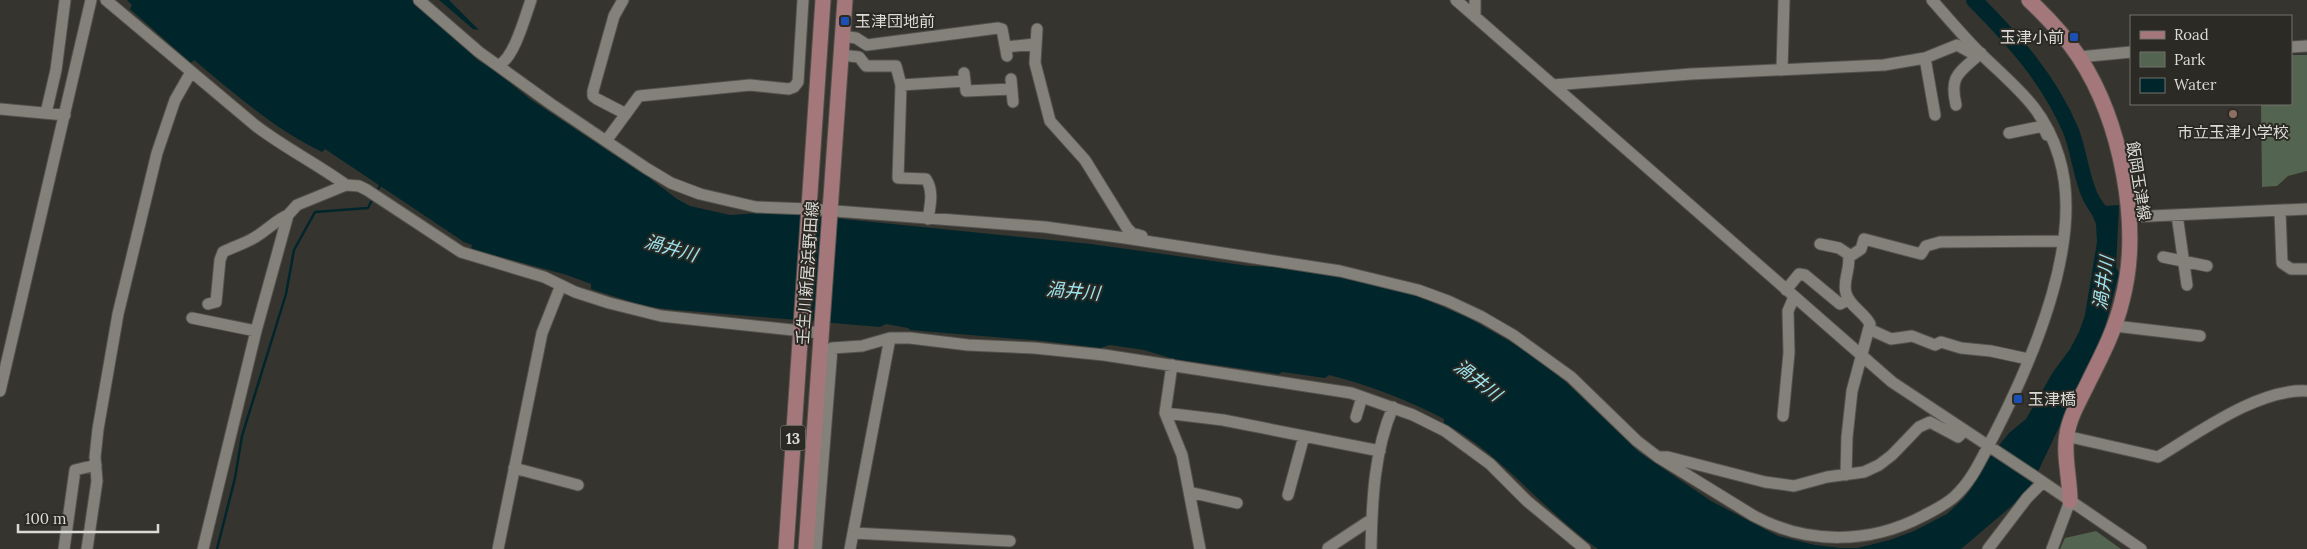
<svg xmlns="http://www.w3.org/2000/svg" width="2307" height="549" font-family="Lora,'Noto Sans JP',serif">
  <style>
    .green { fill: #536450 }
    .water { fill: #00262c }
    .lines { fill: none; stroke-linecap: round; stroke-linejoin: round }
    .stream { stroke: #00262c; stroke-width: 2.5 }
    .river { stroke: #00262c; stroke-width: 16 }
    .minor-casing { stroke: #53514c; stroke-width: 13 }
    .major-casing { stroke: #53514c; stroke-width: 17 }
    .minor { stroke: #83817a; stroke-width: 11 }
    .major { stroke: #a4787b; stroke-width: 15 }
    .transit-dot { fill: #1a4fb4; stroke: #2c2a24; stroke-width: 2 }
    .education-dot { fill: #8d6e63; stroke: #2c2a24; stroke-width: 2 }
    .labels { text-anchor: middle; dominant-baseline: central; stroke-width: 4; stroke-linejoin: round; paint-order: stroke }
    .shield { fill: #2c2a24; stroke: #a6a5a1; stroke-width: 1 }
    .shield-label { font-size: 15px; font-weight: bold; fill: #dbdad6 }
    .poi-label { font-size: 16px; fill: #dbdad6; stroke: #2c2a24; text-anchor: start }
    .street-label { font-size: 16px; fill: #dbdad6; stroke: #2c2a24 }
    .water-label { font-size: 18px; font-style: italic; fill: #9be4ef; stroke: #2c2a24 }
  </style>
  <rect width="100%" height="100%" fill="#36342e"/>
  <path class="green" d="M2291,55H2307V171L2288,176L2277,186L2262,187L2261,104H2291Z
    M2096,531L2121,549H2060L2065,538Z"/>
  <path class="water" d="M127,0H415L477,55L476,59L496,71L530,99L648,177L677,199L690,206L730,215L759,213L794,214L1091,244L1249,266L1284,267L1359,280L1417,296L1467,317L1525,350L1567,383L1639,452L1711,501L1778,536L1815,545L1841,548H1857L1890,540L1914,531L1947,514L1963,499L1971,489L1987,460L2009,433L2026,419L2053,372L2070,349L2079,332L2085,315L2097,242L2096,224L2089,207L2119,205L2116,267L2119,273L2103,335L2032,484L2014,504L1961,549H1598C1543,511 1503,455 1444,423V419C1405,399 1372,386 1329,375L1325,378L1282,372L1279,374L1174,359L1144,350L1110,345L1100,348L1043,341L910,330L908,328L886,324L880,327L665,309L644,306L591,289V284L567,275L471,249L472,245L464,242L325,149L322,152C274,129 235,94 194,60L191,63L130,9L132,5Z
    M439,0H449L479,30L473,29Z"/>
  <g class="lines">
    <path class="stream" d="M377,191L381,184
      M217,549L235,478L242,436L286,294L294,250L315,212L368,208L373,198"/>
    <path class="river" d="M1974,0C2013,39 2049,79 2071,131C2079,152 2081,176 2090,196C2094,205 2102,214 2107,222V226"/>
    <g class="minor-casing">
      <path id="minor" d="M106,0L256,126C285,148 317,164 346,185
        M419,0L479,52L551,104L646,168L671,183L700,194L756,207L809,209L1045,227L1125,238L1340,271L1418,290L1448,301L1482,317L1513,335L1571,377L1637,441L1658,457L1754,516C1808,545 1870,544 1923,516C1934,510 1945,505 1954,497C1973,480 1982,457 1994,435C2032,361 2085,240 2059,157C2044,107 2016,88 1980,53C1963,36 1948,18 1932,0
        M623,0L614,16L593,91V96L597,99L626,114
        M1456,0L1892,382L2037,478L2141,549
        M1475,0V17
        M1037,29L1035,63L1050,121L1085,160L1127,228L1132,233L1142,236
        M842,36L856,38L867,45L998,28L1002,29L1007,56
        M1006,47L1035,44
        M2291,47L2307,46
        M841,55L859,57L866,66H896L901,85L898,178L926,179C934,191 930,206 928,219
        M2079,57L2131,52
        M1925,58L1935,115
        M499,65C514,58 525,17 531,0
        M1782,70L1784,0
        M964,73L966,91L1012,89
        M1011,79L1013,102
        M901,85L965,81
        M1553,85L1691,74L1884,65L1925,58L1957,45L1977,56
        M1956,105C1949,75 1959,73 1981,53
        M0,109L65,115
        M46,113L56,70L65,0
        M2009,133L2043,126L2047,135
        M606,141L639,96L750,85L789,89L794,87L798,82L803,0
        M2280,211L2282,263L2291,269H2307
        M2177,215L2187,285
        M2129,217L2307,209
        M1820,244L1839,248L1848,254C1852,267 1842,280 1846,293C1849,306 1864,312 1870,324L1852,391L1847,437L1846,475
        M1849,257L1861,249L1864,239L1921,254L1926,246L1940,242L2063,241
        M2163,257L2207,266
        M1786,290L1799,274L1805,275L1840,304L1848,300
        M208,304L216,302L220,260L223,252C233,247 243,244 252,239C264,233 277,219 288,215
        M192,318L256,331
        M2115,326L2200,336
        M1869,329L1891,339L1912,336L1935,345L1941,342L1961,348L1991,351L2028,359
        M1172,365L1165,413L1182,455L1200,549
        M0,391L91,0
        M1165,413L1223,420L1380,451
        M1783,416L1789,353L1788,311L1794,297
        M1356,417L1362,397
        M2066,436L2158,457C2198,433 2259,388 2307,391
        M1659,457H1668L1765,482L1794,486L1827,477L1864,472L1879,465L1892,455L1919,427L1930,422L1958,437L1964,431
        M514,468L578,485
        M1189,492L1237,503
        M1288,495L1304,436
        M853,533L1010,541
        M1328,548L1372,519
        M64,549L75,470L96,465
        M87,549L97,481L95,457L98,429L118,314L157,153L175,100L191,72
        M203,549L256,331L288,215L297,205L346,185L359,186L367,190L461,252L544,277L575,292L609,303L661,316L821,333
        M498,549L542,333L561,285
        M816,549L832,348L862,346L890,338H910L968,345L1034,348L1104,355L1351,393L1413,415L1445,431L1490,464L1527,501L1585,549
        M850,549L890,338
        M1371,549C1372,501 1374,451 1393,407
        M1988,549L2027,498L2043,482
        M2052,549L2070,501"/>
    </g>
    <g class="major-casing">
      <path id="major" d="M2029,0C2047,17 2065,36 2079,57C2121,121 2142,226 2122,301C2115,330 2102,355 2089,381C2081,398 2070,415 2067,434C2063,454 2070,479 2070,501
        M786,549L823,0
        M806,549L845,0"/>
    </g>
    <use href="#minor" class="minor"/>
    <use href="#major" class="major"/>
  </g>
  <g class="transit-dot">
    <rect x="840" y="16" width="10" height="10" rx="2.5"/>
    <rect x="2069" y="32" width="10" height="10" rx="2.5"/>
    <rect x="2013" y="394" width="10" height="10" rx="2.5"/>
  </g>
  <circle class="education-dot" cx="2233" cy="114" r="5"/>
  <g class="labels">
    <rect class="shield" x="780.5" y="425.5" width="25" height="25" rx="4"/>
    <g class="shield-label">
      <text x="793" y="438">13</text>
    </g>
    <g class="poi-label">
      <text x="855" y="21">玉津団地前</text>
      <text x="2064" y="37" text-anchor="end">玉津小前</text>
      <text x="2233" y="132" text-anchor="middle">市立玉津小学校</text>
      <text x="2028" y="399">玉津橋</text>
    </g>
    <g class="street-label">
      <text transform="translate(2139 181) rotate(81)">飯岡玉津線</text>
      <text transform="translate(807 273) rotate(-86)">壬生川新居浜野田線</text>
    </g>
    <g class="water-label">
      <text transform="translate(671 248) rotate(16)">渦井川</text>
      <text transform="translate(2103 283) rotate(-82)">渦井川</text>
      <text transform="translate(1073 291) rotate(5)">渦井川</text>
      <text transform="translate(1478 380) rotate(38)">渦井川</text>
    </g>
  </g>
  <rect x="2130" y="15" width="162" height="90" fill="#2c2a24" stroke="#72706b"/>
  <rect x="2140" y="31" width="25" height="8" fill="#a4787b" stroke="#72706b"/>
  <text x="2174" y="40" font-size="15" fill="#dbdad6">Road</text>
  <rect x="2140" y="52" width="25" height="15" fill="#536450" stroke="#72706b"/>
  <text x="2174" y="65" font-size="15" fill="#dbdad6">Park</text>
  <rect x="2140" y="78" width="25" height="15" fill="#00262c" stroke="#72706b"/>
  <text x="2174" y="90" font-size="15" fill="#dbdad6">Water</text>
  <path d="M18 524v8h140v-8" fill="none" stroke="#dbdad6" stroke-width="2.5"/>
  <text x="25" y="524" font-size="15" fill="#dbdad6" stroke="#2c2a24" stroke-width="4" paint-order="stroke">100 m</text>
</svg>
